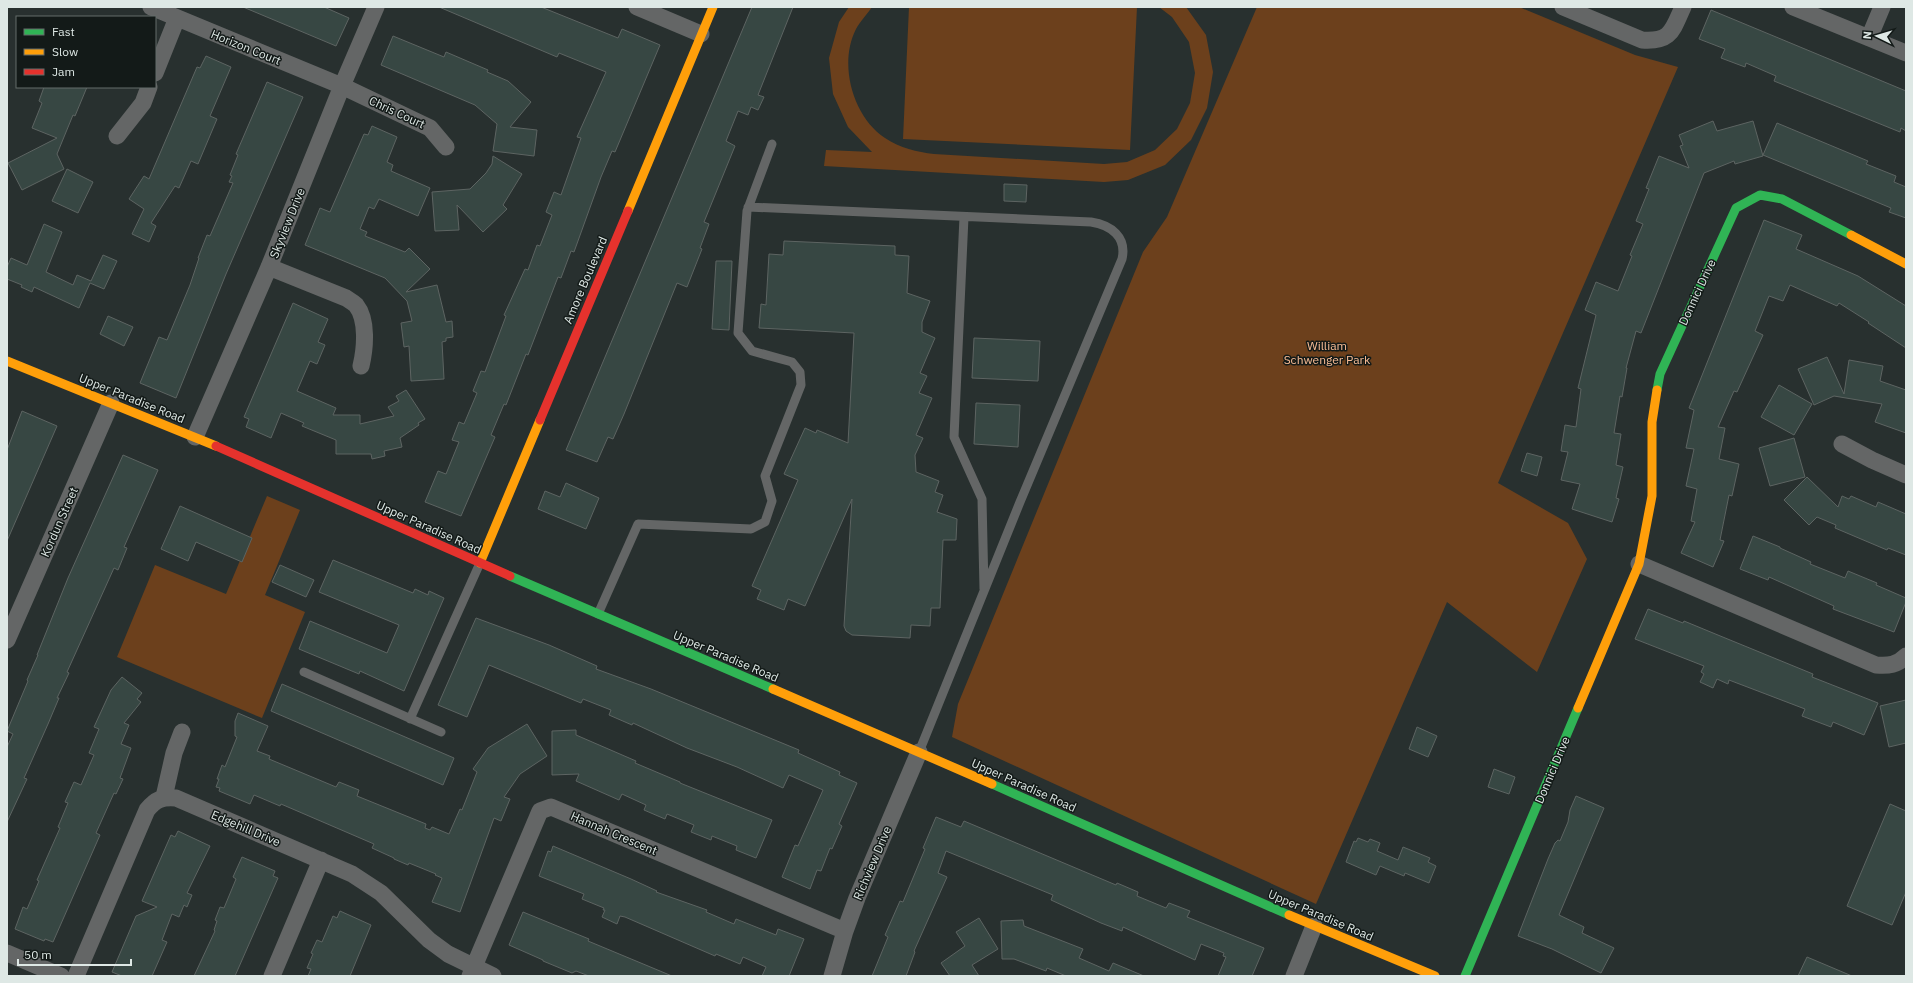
<svg xmlns="http://www.w3.org/2000/svg" width="1913" height="983" font-family="'IBM Plex Sans',sans-serif">
  <style>
    .green { fill: #6c401c }
    .building { fill: #374743; stroke: #5d6462 }
    .lines { fill: none; stroke-linecap: round; stroke-linejoin: round }
    .lane { stroke: #646666; stroke-width: 9 }
    .street { stroke: #646666; stroke-width: 17 }
    .fast { stroke: #30b455; stroke-width: 9 }
    .slow { stroke: #ff9f0a; stroke-width: 9 }
    .jam { stroke: #e5322d; stroke-width: 9 }
    .labels { text-anchor: middle; dominant-baseline: central; stroke-width: 3; stroke-linejoin: round; paint-order: stroke }
    .street-label { font-size: 12px; fill: #dee8e5; stroke: #131a18 }
    .park-label { font-size: 12px; fill: #fbbe96; stroke: #131a18 }
  </style>
  <rect width="100%" height="100%" fill="#28302f"/>
  <path class="green" d="M849,7H872C867,14 860,22 856,29C838,64 853,117 885,138C900,148 917,152 934,154L1104,164L1127,162L1155,150L1177,129L1190,103L1195,73L1189,42L1172,17L1159,7H1186L1206,35L1213,72L1207,108L1191,140L1165,165L1128,180L1104,182L824,166L826,150L872,152L848,127L833,94L829,58L839,22Z
    M909,7H1137L1130,150L903,139Z
    M1257,7H1519L1635,55L1678,67L1498,483L1568,523L1587,559L1537,672L1447,602L1316,904L952,737L958,704L1143,252L1167,217Z
    M267,496L300,510L265,595L305,612L262,718L117,657L155,565L226,594Z"/>
  <path class="building" d="M243,7H324L349,18L336,46Z
    M439,7H541L618,38L622,29L660,45L615,152L612,151L601,177L574,252L571,251L561,278L558,277L528,355L526,354L506,405L504,404L491,435L495,437L461,516L425,502L438,471L446,474L459,442L452,440L459,422L464,424L477,393L473,391L481,371L485,372L506,316L504,315L525,269L528,270L537,245L540,246L552,215L546,212L554,192L561,195L581,138L577,137L606,72L559,53L557,57Z
    M752,7H793L758,95L764,97L758,110L751,107L748,115L738,111L726,141L735,146L704,222L709,224L700,248L702,249L687,287L677,283L624,414L613,439L608,437L597,462L566,450Z
    M1711,10L1906,91V131L1901,128L1900,132L1774,81L1776,76L1746,63L1745,67L1721,58L1725,49L1699,39Z
    M393,36L444,57L446,52L488,70L487,72L508,81L531,102L510,127L537,130L534,156L493,151L497,124L475,105L381,65Z
    M206,56L231,67L210,116L217,119L198,164L191,161L179,188L175,186L151,223L156,226L149,242L132,234L144,209L129,199L144,176L149,179L197,67L200,68Z
    M267,82L303,97L226,274L176,398L140,383L159,337L167,340L190,285L199,258H198L207,235L210,236L233,183L229,182L232,176L230,175L238,155L236,154Z
    M44,87H87L75,116L73,115L57,154L64,169L22,190L8,163L57,138L32,128L42,103L39,101Z
    M1713,121L1717,131L1753,121L1763,156L1735,164L1734,161L1704,173L1641,333L1636,331L1626,368H1627L1622,397L1620,396L1614,433L1621,434L1616,465L1623,467L1616,498L1619,499L1612,522L1572,509L1580,484L1561,480L1568,452L1561,451L1565,425L1576,427L1581,389L1578,388L1596,315L1585,310L1596,282L1618,291L1632,256L1630,255L1643,224L1636,221L1649,189L1646,188L1659,156L1689,168L1680,146L1683,145L1679,135Z
    M1777,123L1868,161L1866,164L1896,176L1894,182L1906,187V218L1889,212L1891,208L1763,155Z
    M372,126L397,137L387,162L393,165L391,171L430,188L418,216L379,199L374,209L369,207L360,229L367,232L365,236L405,252L409,248L430,269L406,292L437,285L446,322L452,321L453,337L446,338V341L442,342L444,379L411,381L409,346L404,347L401,323L412,321L407,301L385,278L305,245L320,208L330,212L364,134L368,135Z
    M493,156L522,174L503,205L507,209L483,232L457,205L459,230L435,231L432,192L470,189L486,173L492,164Z
    M67,169L93,182L78,213L52,201Z
    M1004,184L1027,185L1026,202L1004,201Z
    M1764,220L1802,235L1796,249L1858,276L1906,306V348L1868,323L1869,322L1839,303L1837,306L1790,285L1783,301L1769,296L1755,331L1763,335L1737,392L1734,391L1718,427L1725,428L1719,459L1739,464L1732,496L1729,495L1720,540L1724,541L1713,567L1681,553L1695,522L1691,521L1697,489L1686,486L1694,449L1686,448L1694,410L1689,408Z
    M44,224L62,232L46,272L73,285L77,275L91,281L103,255L117,261L104,289L90,283L79,308L34,287L32,292L21,287L22,285L7,279V267L11,258L27,265Z
    M784,241L895,246V255L909,256L907,293L930,301L922,322V332L935,338L920,373L927,376L919,393L932,398L916,435L923,438L915,455L916,472L939,481L935,492L943,495L937,512L957,519L956,540H943L940,608H931L930,626L911,625L910,638L852,635L846,631L844,626L852,499L805,606L788,599L784,610L757,599L761,590L752,586L798,480L784,474L805,428L816,433L817,430L848,443L854,333L759,328L761,304L766,305L769,254L783,255Z
    M716,261H732L729,330L712,329Z
    M293,303L328,319L318,342L325,345L317,364L310,361L297,391L336,408L333,415H360V424L394,416L388,407L399,401L396,396L406,390L425,419L418,423L419,425L400,438L402,447L384,451L385,456L372,459L371,454H336V440L302,426L304,423L281,413L271,438L246,427L249,419L244,417Z
    M108,316L133,327L124,346L100,334Z
    M974,338L1040,341L1038,381L972,378Z
    M1827,357L1844,394L1849,360L1883,366L1880,381L1906,390V433L1875,422L1882,404L1834,396L1814,405L1798,369Z
    M1779,385L1812,404L1794,435L1761,417Z
    M976,403L1020,405L1018,447L974,444Z
    M22,411L57,426L7,541V450Z
    M1794,438L1805,477L1770,486L1759,448Z
    M1527,453L1542,457L1537,476L1521,471Z
    M123,455L158,470L124,547L127,548L118,570L114,568L67,672L69,673L57,698H59L48,724L24,778L27,779L7,822V747L13,734L7,731L28,681L27,680L38,655H37L68,578Z
    M1807,477L1838,507L1842,496L1849,499L1851,496L1876,507L1878,502L1906,514V555L1888,548L1887,550L1835,528L1836,525L1817,517L1809,525L1784,500Z
    M566,483L599,498L586,529L538,509L545,491L560,497Z
    M180,506L252,538L242,562L196,542L188,561L161,549Z
    M1753,536L1780,547V548L1811,562L1810,564L1845,578L1848,571L1877,583L1876,585L1906,598V602L1894,632L1833,609L1834,606L1769,577L1768,580L1740,569Z
    M333,560L413,593L415,589L428,595L429,591L444,598L404,691L360,671L359,674L299,649L310,621L387,653L399,625L319,592Z
    M280,565L314,580L306,597L272,582Z
    M1648,609L1683,623L1684,621L1713,633L1813,674L1812,677L1878,703L1864,735L1833,722L1831,727L1802,716L1805,709L1729,680L1728,684L1717,679L1713,688L1700,682L1704,674L1701,672L1704,666L1635,639Z
    M476,618L549,645L597,666L596,669L651,689L799,750L798,753L840,772L839,775L857,783L839,824L842,826L832,849L830,848L821,871L817,870L810,889L782,877L795,845L798,846L823,790L789,775L783,788L737,767L687,748L633,723L632,725L609,715L611,710L583,699L581,703L489,665L467,717L438,705Z
    M122,677L142,693L137,699L141,702L124,723L129,725L121,744L131,748L120,778L123,779L116,794L114,793L96,833L100,835L53,942L45,939L44,941L15,929L23,907L27,909L39,881L37,880L60,828L58,827L68,803L65,802L74,782L81,785L94,755L89,753L99,729L94,727L111,690Z
    M282,684L454,758L443,785L271,711Z
    M1906,700V743L1889,747L1880,706Z
    M238,713L268,726L257,751L270,756L269,759L336,787L339,782L359,790L357,796L426,824L425,828L430,830L432,827L449,834L460,809L462,810L477,772L473,769L488,748L527,724L547,756L520,774L504,797L510,799L501,821L494,818L460,912L432,902L442,878L435,875L436,874L409,863L408,865L394,859V858L372,848L374,844L281,804L280,806L254,795L250,804L219,791L220,788L216,787L219,779H217L222,765L225,767L237,737L235,736V721Z
    M1417,727L1437,736L1428,757L1409,749Z
    M576,730V735L636,761L635,763L680,782V783L772,820L756,858L736,850L737,846L712,836L711,840L691,832L694,825L667,814L665,819L644,810L646,805L622,794L619,800L576,781L579,774L552,775V731Z
    M1494,769L1515,777L1509,794L1488,787Z
    M1576,796L1604,808L1559,915L1584,927L1582,933L1614,948L1601,973L1552,949L1518,936L1548,859L1555,843L1558,840L1560,841L1568,822L1570,810Z
    M1890,804L1906,811V892L1892,925L1847,906Z
    M936,817L961,827L964,821L1116,885L1117,883L1138,892L1137,896L1166,908L1169,903L1190,911L1187,917L1264,948L1252,976H1218L1226,957L1223,956L1224,953L1201,944L1195,960L1123,927L1122,931L1101,923L1051,900L1053,895L946,851L938,873L947,877L914,951L915,952L906,976H872L888,937L885,935L900,901L903,902L925,849L923,848Z
    M178,831L210,846L187,893L192,895L187,907L184,905L179,917L172,914L162,940L167,942L152,976H122L112,972L136,916L157,907L142,901L171,835L175,837Z
    M1358,838L1368,842L1370,839L1380,843L1377,851L1398,860L1403,847L1430,858L1428,862L1436,866L1429,883L1405,873L1404,876L1380,866L1376,875L1346,862L1354,841L1356,842Z
    M553,846L631,879L657,891L656,892L707,910L706,912L734,924L736,919L776,935L778,929L804,939L789,976H762L766,967L743,957L740,964L716,954L715,956L625,917L620,916L617,924L602,917L605,910H603L604,908L582,899L584,894L539,876L548,851L551,852Z
    M242,857L275,871L273,876L278,878L235,976H194L215,931L214,930L217,921L215,920L220,907L224,908L236,879L233,877Z
    M340,911L371,925L350,976H308L311,969L307,968L313,954L311,953L317,940L322,942L333,916L337,918Z
    M523,912L589,939L588,941L672,976H589L576,971L572,973L543,961V960L509,945Z
    M979,918L998,949L972,965L979,976H950L941,963L965,946L956,932Z
    M1023,920L1024,926L1083,949L1079,958L1109,971L1113,963L1144,976H1066L1047,968L1046,971L1014,959H1002L1001,921Z
    M1807,957L1852,976H1798Z"/>
  <g class="lines">
    <path class="lane" d="M748,207L1091,222C1111,225 1127,237 1122,259L1020,502L919,752
      M964,217L954,437L982,499L984,589
      M598,614L638,524L751,529L765,522L772,501L765,476L801,385L800,372L792,362L752,351L738,333L747,211L772,144
      M304,672L441,732
      M410,719L480,563"/>
    <path class="street" d="M151,7L342,86L430,128L446,147
      M637,7L701,34
      M1563,7L1642,40C1671,42 1672,31 1683,7
      M1793,7L1906,53
      M1869,38L1882,7
      M155,73L177,18
      M117,136L143,103L149,87
      M269,267L346,298C349,300 353,302 356,305C368,320 365,349 361,366
      M195,437L269,267L342,86L376,7
      M1842,444L1872,460L1906,475
      M1639,564L1876,665C1889,666 1897,665 1906,656
      M7,640L111,403
      M164,797L174,753L182,732
      M7,953L61,976
      M76,976L147,810C156,799 162,797 176,798L352,874L381,893L429,940L448,954L493,976
      M272,976L321,860
      M470,976L540,811L551,807L845,931
      M832,976L845,931L857,898L919,752
      M1294,976L1314,926"/>
    <path class="fast" d="M1657,390L1660,374L1736,208L1760,195L1782,199L1851,235
      M510,576L773,689
      M992,784L1289,915
      M1465,976L1578,708"/>
    <path class="slow" d="M628,211L713,7
      M1851,235L1906,264
      M7,361L216,446
      M480,563L540,420
      M773,689L992,784
      M1578,708L1639,564L1652,496V422L1657,390
      M1289,915L1435,976"/>
    <path class="jam" d="M540,420L628,211
      M216,446L510,576"/>
  </g>
  <g class="labels">
    <g class="street-label">
      <text transform="translate(246 47) rotate(22)">Horizon Court</text>
      <text transform="translate(397 112) rotate(25)">Chris Court</text>
      <text transform="translate(287 223) rotate(-68)">Skyview Drive</text>
      <text transform="translate(585 280) rotate(-67)">Amore Boulevard</text>
      <text transform="translate(1697 292) rotate(-65)">Donnici Drive</text>
      <text transform="translate(132 398) rotate(22)">Upper Paradise Road</text>
      <text transform="translate(59 522) rotate(-66)">Kordun Street</text>
      <text transform="translate(429 527) rotate(24)">Upper Paradise Road</text>
      <text transform="translate(726 656) rotate(23)">Upper Paradise Road</text>
      <text transform="translate(1552 770) rotate(-67)">Donnici Drive</text>
      <text transform="translate(1024 785) rotate(24)">Upper Paradise Road</text>
      <text transform="translate(246 828) rotate(23)">Edgehill Drive</text>
      <text transform="translate(614 833) rotate(23)">Hannah Crescent</text>
      <text transform="translate(872 863) rotate(-67)">Richview Drive</text>
      <text transform="translate(1321 915) rotate(23)">Upper Paradise Road</text>
    </g>
    <g class="park-label">
      <text x="1327" y="345">William<tspan x="1327" dy="14">Schwenger Park</tspan></text>
    </g>
  </g>
  <rect width="1913" height="983" fill="none" stroke="#dee8e5" stroke-width="16"/>
  <rect x="16" y="16" width="140" height="72" fill="#131a18" stroke="#646c6a"/>
  <rect x="24" y="29" width="20" height="6" fill="#30b455" stroke="#646c6a"/>
  <text x="52" y="36" font-size="12" fill="#dee8e5">Fast</text>
  <rect x="24" y="49" width="20" height="6" fill="#ff9f0a" stroke="#646c6a"/>
  <text x="52" y="56" font-size="12" fill="#dee8e5">Slow</text>
  <rect x="24" y="69" width="20" height="6" fill="#e5322d" stroke="#646c6a"/>
  <text x="52" y="76" font-size="12" fill="#dee8e5">Jam</text>
  <g transform="translate(1877 36) rotate(275)" stroke="#131a18" stroke-width="3" paint-order="stroke">
  <path d="M0-3L7 15L0 10L-7 15Z" fill="#dee8e5"/>
  <text y="-6" font-size="11" font-weight="bold" text-anchor="middle" fill="#dee8e5">N</text>
  </g>
  <path d="M18 959v6h113v-6" fill="none" stroke="#dee8e5" stroke-width="2"/>
  <text x="24" y="959" font-size="12" fill="#dee8e5" stroke="#131a18" stroke-width="3" paint-order="stroke">50 m</text>
</svg>
